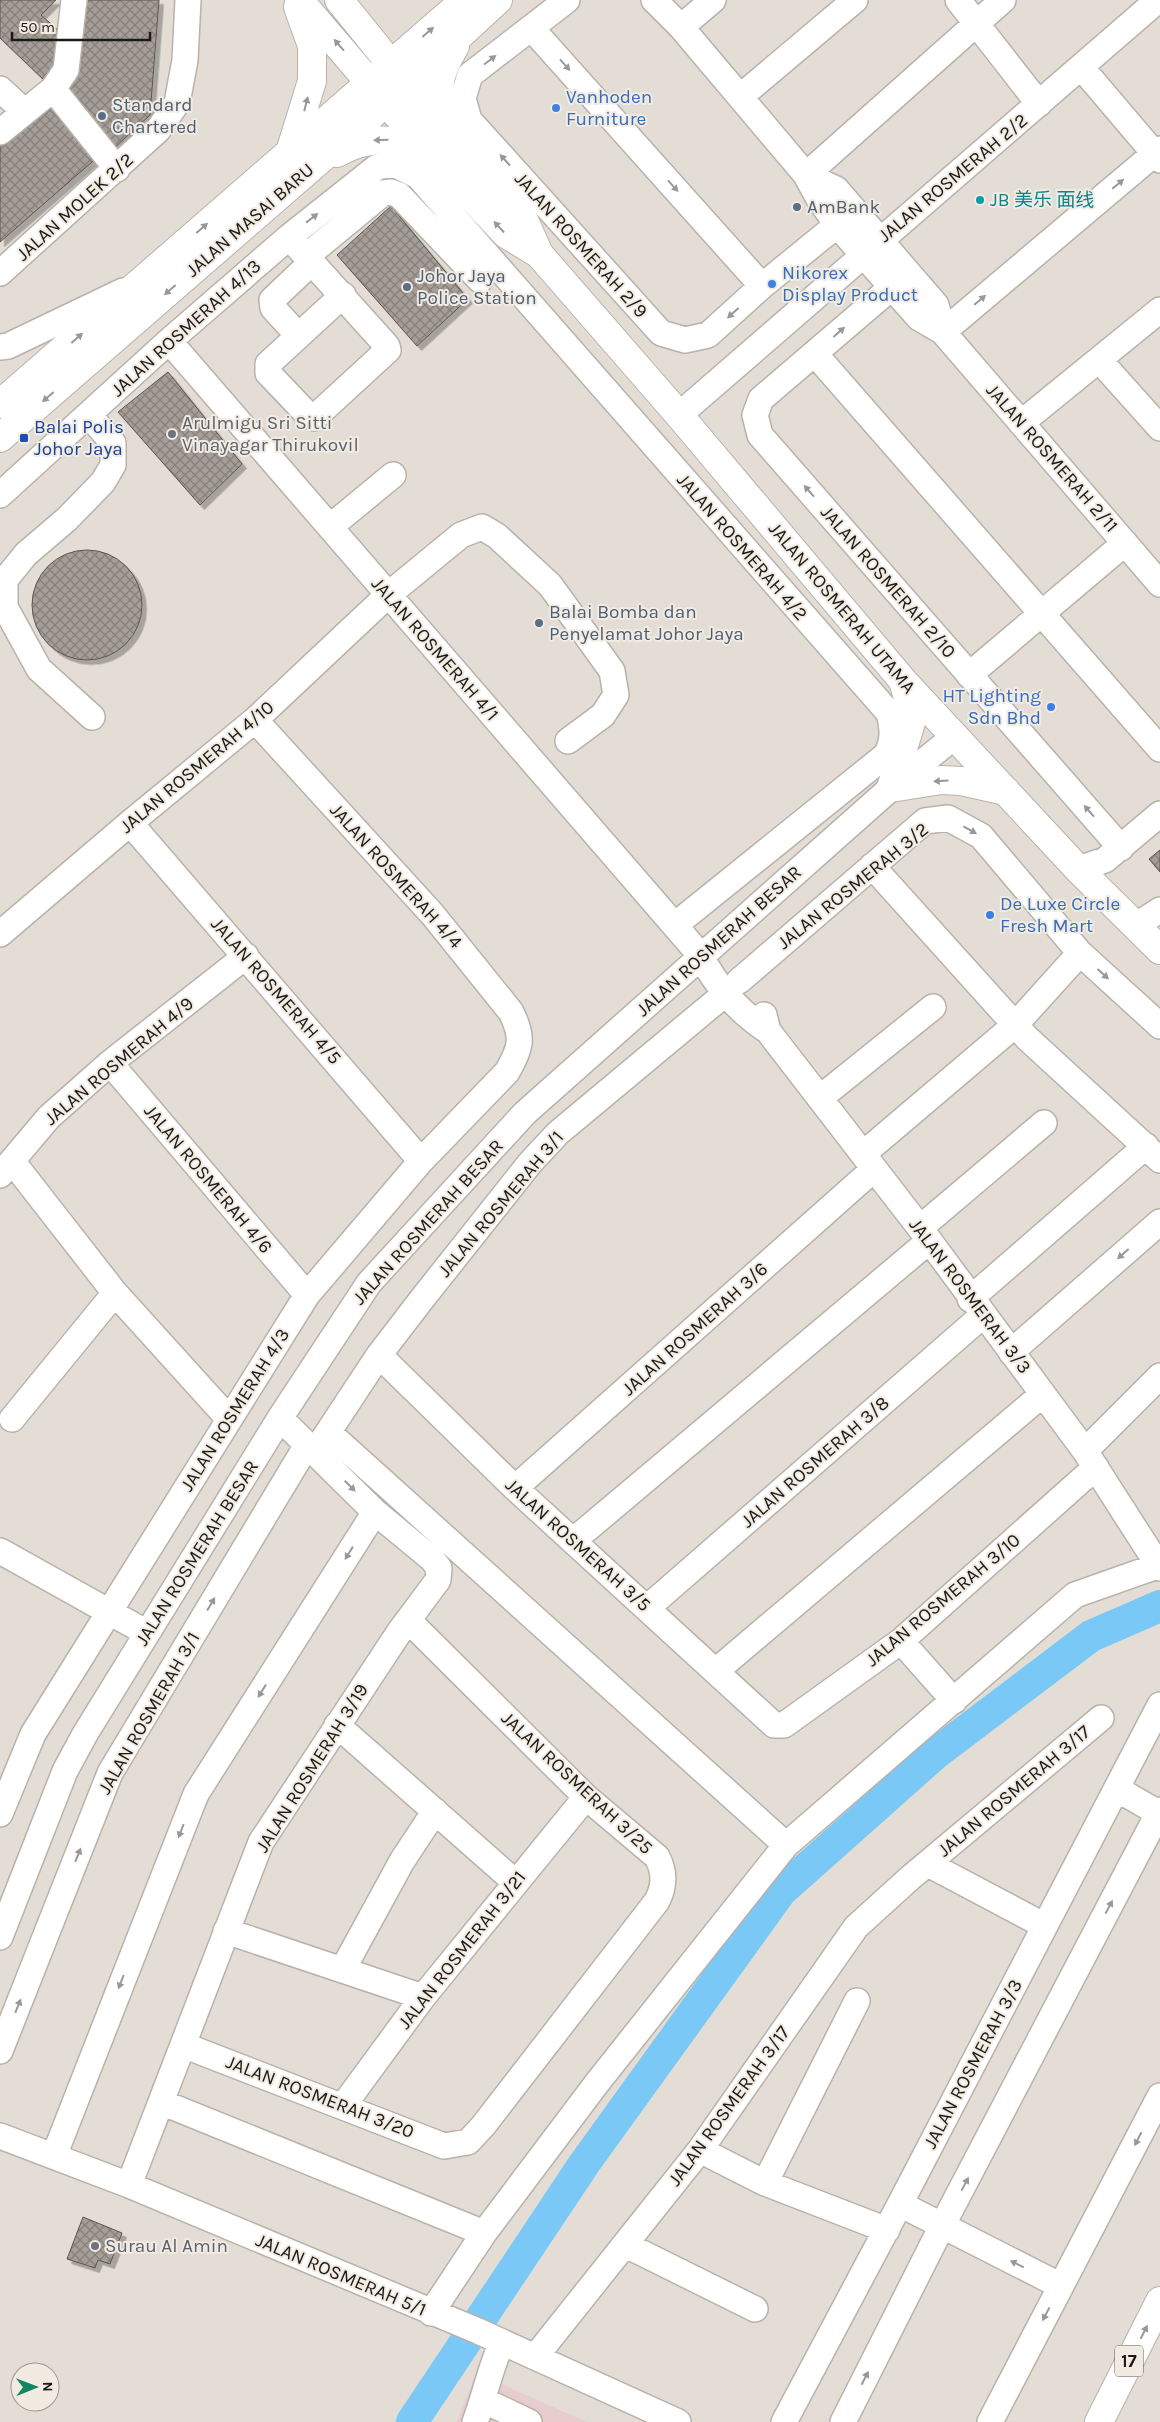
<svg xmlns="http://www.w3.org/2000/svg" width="1160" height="2422" font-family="Karla,'Noto Sans SC',sans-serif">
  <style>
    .education { fill: #e8cdce }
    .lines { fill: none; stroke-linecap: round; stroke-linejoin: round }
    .river { stroke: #7ac8f5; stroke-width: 32 }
    .building { fill: url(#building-cross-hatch); stroke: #5c554f; filter: url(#shadow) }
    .minor-casing { stroke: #b8b2aa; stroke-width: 28 }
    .major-casing { stroke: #b8b2aa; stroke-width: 30 }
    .highway-casing { stroke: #b8b2aa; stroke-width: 30 }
    .minor { stroke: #fff; stroke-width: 25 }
    .major { stroke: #fff; stroke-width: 28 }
    .highway { stroke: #fff; stroke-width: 28 }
    .oneway { fill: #999897 }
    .shop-dot { fill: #3f7fe0; stroke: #f1ebe2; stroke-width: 2 }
    .service-dot { fill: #5c6f8a; stroke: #f1ebe2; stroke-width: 2 }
    .culture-dot { fill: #0f9aa8; stroke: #f1ebe2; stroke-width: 2 }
    .worship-dot { fill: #6b7280; stroke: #f1ebe2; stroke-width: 2 }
    .transit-dot { fill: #1a4fb4; stroke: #f1ebe2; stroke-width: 2 }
    .labels { text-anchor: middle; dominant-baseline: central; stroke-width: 4; stroke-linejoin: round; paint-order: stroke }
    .shield { fill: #f1ebe2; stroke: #5c5954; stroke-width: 1 }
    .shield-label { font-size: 18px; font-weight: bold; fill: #1c1a17 }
    .shop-label { font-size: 19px; fill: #366cbe; stroke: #f1ebe2; text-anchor: start }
    .service-label { font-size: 19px; fill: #4e5e75; stroke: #f1ebe2; text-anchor: start }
    .street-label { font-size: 19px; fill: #1c1a17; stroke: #f1ebe2 }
    .culture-label { font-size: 19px; fill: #0d838f; stroke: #f1ebe2; text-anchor: start }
    .worship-label { font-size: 19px; fill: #5b616d; stroke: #f1ebe2; text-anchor: start }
    .transit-label { font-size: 19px; fill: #164399; stroke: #f1ebe2; text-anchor: start }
  </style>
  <defs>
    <pattern id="building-cross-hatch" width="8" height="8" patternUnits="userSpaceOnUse" patternTransform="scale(1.25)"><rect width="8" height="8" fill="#a59d97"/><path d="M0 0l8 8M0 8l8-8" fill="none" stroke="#867f7a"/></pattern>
    <filter id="shadow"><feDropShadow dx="4.5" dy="4.5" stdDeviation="0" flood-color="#0004"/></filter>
  </defs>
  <rect width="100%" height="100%" fill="#e3ddd5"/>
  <path class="education" d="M476,2373L488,2378L587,2422H457Z"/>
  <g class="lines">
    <path class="river" d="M412,2422L584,2164L781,1891L935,1754L1091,1636L1160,1606"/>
  </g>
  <path class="building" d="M0,0H56L41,15L67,38L46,82L0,38Z
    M82,0H159L150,115L112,150L61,89Z
    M51,101L100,155L0,242V146Z
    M391,206L468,299L417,346L337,255Z
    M168,372L242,464L200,505L118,412Z
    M32 605a55 55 0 1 1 110 0a55 55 0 1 1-110 0Z
    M1160,850V872L1149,859Z
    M83,2217L122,2233L110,2264L98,2260L95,2268L67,2259Z"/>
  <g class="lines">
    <g class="minor-casing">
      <path id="minor" d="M567,0L470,75L463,98L469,120L661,333L685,340L708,335L762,286L837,225
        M654,0L681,27L806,175L819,199L837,225L919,318L943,332L1160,584
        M958,0L1039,104
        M681,27L713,0
        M532,29L762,286
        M1081,67L1160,160
        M0,89L24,111
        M53,89L117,169
        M740,97L855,0
        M0,132L53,89L66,70L74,0
        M806,175L1003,0
        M806,175L836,189L936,305L943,332
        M289,237L387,346L388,350L314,418L308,415L268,373V364L343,295
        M308,255L383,193L391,192L399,195L480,280
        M0,273L158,130L177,103L185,60L188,0
        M892,287L761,399L755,415L760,435L1121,848
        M943,332L1160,149
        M298,335L273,308L272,300L313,261
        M169,341L701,956C716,986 740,1013 768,1031
        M0,347L8,346L123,291
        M815,354L1160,749
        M1100,361L1160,428
        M89,415L113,443V465L103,482L67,519L26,554L5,580V607L39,669L92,717
        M679,415L1158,0
        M1021,423L1160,310
        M0,495L169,341L289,237L377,167L394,164L418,176L889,713C893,728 894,741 886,755L675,925
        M330,527L393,475
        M969,675L1125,543
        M130,823L421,1161
        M872,866L1027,1038L1160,1160
        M1078,869L1105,860L1160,814
        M1135,926L1160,910
        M0,934L130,823L255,720L388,595L461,535L482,527L497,536L550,585L612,671L616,695L603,715L568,741
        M739,981L925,821L948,818L981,836L1080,953L1160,1026
        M764,1015L768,1031L920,1228L1085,1451L1160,1568
        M110,1063L307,1295
        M820,1098L933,1007
        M863,1154L1015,1025L1080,953
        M12,1161L115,1293L229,1419
        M0,1175L49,1117L110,1063L246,956
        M920,1228L1044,1123
        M970,1299L1146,1146
        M1011,1352L1160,1222
        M379,1355L515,1488L774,1725H784L901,1641L1096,1467
        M12,1419L115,1293
        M329,1433L786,1845
        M1085,1451L1160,1376
        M315,1452L379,1355L422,1299L530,1163L558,1133L726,993
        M515,1488L874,1169
        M574,1540L929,1241
        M0,1551L147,1633
        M647,1608L982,1316
        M901,1641L954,1701
        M717,1670L1043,1394
        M337,1725L515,1882
        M1117,1789L1160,1814
        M0,1814L33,1734L307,1295L421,1161L507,1072C521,1048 524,1038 511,1012L433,915L255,720
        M928,1864L1045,1926
        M226,1931L423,1997
        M0,1937L65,1771L85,1734L280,1418L369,1283L525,1113L891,788L955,736
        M343,1969L402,1861L435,1811
        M183,2045L444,2146L468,2142L483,2126L657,1901C665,1885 665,1872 657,1857L586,1797L409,1621
        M0,2051L110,1773L307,1445
        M161,2102L484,2233
        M343,2106L423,1997L586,1797
        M0,2136L129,2185L478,2331L678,2422
        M700,2150L765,2183L887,2230
        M54,2156L196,1794L375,1512
        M765,2183L857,2001
        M129,2185L261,1842L400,1631L438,1580L439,1568L432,1559L375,1512L280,1418
        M900,2204L1061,2286
        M626,2245L755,2309
        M431,2313L484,2233L597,2083L786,1845L1075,1595L1160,1565
        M536,2356L700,2150L856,1927L910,1878L1101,1718
        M483,2400L529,2422
        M475,2422C485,2395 490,2369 502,2342
        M784,2422L900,2204L1160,1705
        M843,2422L942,2226L1160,1810
        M990,2422L1160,2096"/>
    </g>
    <g class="major-casing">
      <path id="major" d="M299,0L428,151L506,234L539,254L679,415L904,682L1078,869L1160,950
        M339,0L407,84L524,220L539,254
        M448,125C434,93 437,76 455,46
        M291,149L312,81V46L298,7
        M337,153C371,134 393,139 428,151
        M0,404L465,0
        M0,438L407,84L498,0
        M904,684L913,716L891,788L941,780L961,781L1006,791"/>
    </g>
    <g class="highway-casing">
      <path id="highway" d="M1099,2422L1160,2301"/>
    </g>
    <use href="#minor" class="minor"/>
    <use href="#major" class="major"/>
    <use href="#highway" class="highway"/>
  </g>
  <defs><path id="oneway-solid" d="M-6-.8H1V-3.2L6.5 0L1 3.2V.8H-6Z" transform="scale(1.25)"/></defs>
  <g class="oneway">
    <use href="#oneway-solid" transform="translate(428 32) rotate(-41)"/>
    <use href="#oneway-solid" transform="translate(339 45) rotate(-131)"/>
    <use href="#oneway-solid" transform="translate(490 60) rotate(-37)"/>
    <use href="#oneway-solid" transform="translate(565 65) rotate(48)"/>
    <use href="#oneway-solid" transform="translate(306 104) rotate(-76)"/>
    <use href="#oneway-solid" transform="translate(381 140) rotate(179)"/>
    <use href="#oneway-solid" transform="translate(505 160) rotate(-132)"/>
    <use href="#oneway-solid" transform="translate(1118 184) rotate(-40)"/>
    <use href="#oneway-solid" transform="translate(673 186) rotate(48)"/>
    <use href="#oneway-solid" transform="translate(312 218) rotate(-38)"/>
    <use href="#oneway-solid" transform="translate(499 227) rotate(-133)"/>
    <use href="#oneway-solid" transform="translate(202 228) rotate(-41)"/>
    <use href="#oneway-solid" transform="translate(170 290) rotate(139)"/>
    <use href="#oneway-solid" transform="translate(980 300) rotate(-40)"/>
    <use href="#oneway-solid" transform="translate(733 313) rotate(138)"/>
    <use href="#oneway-solid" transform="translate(839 332) rotate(-41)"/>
    <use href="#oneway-solid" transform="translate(77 338) rotate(-41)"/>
    <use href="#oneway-solid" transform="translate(48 397) rotate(139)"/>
    <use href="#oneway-solid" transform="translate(809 491) rotate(-131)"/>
    <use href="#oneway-solid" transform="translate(941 781) rotate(176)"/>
    <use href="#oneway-solid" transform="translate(1089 811) rotate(-131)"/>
    <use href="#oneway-solid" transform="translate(970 830) rotate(29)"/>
    <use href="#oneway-solid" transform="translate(1103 974) rotate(42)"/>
    <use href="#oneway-solid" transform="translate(1123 1254) rotate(139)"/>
    <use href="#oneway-solid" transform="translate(350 1486) rotate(45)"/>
    <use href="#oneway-solid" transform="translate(349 1553) rotate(122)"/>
    <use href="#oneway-solid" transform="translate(211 1604) rotate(-59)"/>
    <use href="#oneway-solid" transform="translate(262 1691) rotate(122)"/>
    <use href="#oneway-solid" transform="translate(181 1831) rotate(111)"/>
    <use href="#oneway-solid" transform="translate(78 1855) rotate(-68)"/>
    <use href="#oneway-solid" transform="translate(1109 1907) rotate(-62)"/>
    <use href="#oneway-solid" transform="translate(121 1982) rotate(111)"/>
    <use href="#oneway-solid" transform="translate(18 2006) rotate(-68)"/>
    <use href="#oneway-solid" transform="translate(1138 2139) rotate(117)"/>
    <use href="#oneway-solid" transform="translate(965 2184) rotate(-62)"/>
    <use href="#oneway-solid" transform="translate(1017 2264) rotate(-154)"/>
    <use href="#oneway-solid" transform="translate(1046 2314) rotate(118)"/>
    <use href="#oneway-solid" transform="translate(1144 2332) rotate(-63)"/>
    <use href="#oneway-solid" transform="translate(865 2378) rotate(-63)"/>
  </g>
  <g class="shop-dot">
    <circle cx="556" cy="108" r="5"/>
    <circle cx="772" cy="284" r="5"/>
    <circle cx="1051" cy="707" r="5"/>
    <circle cx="990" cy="915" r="5"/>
  </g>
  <g class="service-dot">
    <circle cx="102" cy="116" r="5"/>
    <circle cx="797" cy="207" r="5"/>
    <circle cx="407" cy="287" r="5"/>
    <circle cx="539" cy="623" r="5"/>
  </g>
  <circle class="culture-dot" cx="980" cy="200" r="5"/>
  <g class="worship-dot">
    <circle cx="172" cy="434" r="5"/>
    <circle cx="95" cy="2246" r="5"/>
  </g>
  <rect class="transit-dot" x="19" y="433" width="10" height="10" rx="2.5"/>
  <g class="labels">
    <rect class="shield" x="1115" y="2345.5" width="28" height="31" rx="4"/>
    <g class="shield-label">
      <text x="1129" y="2361">17</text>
    </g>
    <g class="shop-label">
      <text x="566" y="97">Vanhoden<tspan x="566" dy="22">Furniture</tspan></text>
      <text x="782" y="273">Nikorex<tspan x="782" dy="22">Display Product</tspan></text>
      <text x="1041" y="696" text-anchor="end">HT Lighting<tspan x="1041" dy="22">Sdn Bhd</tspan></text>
      <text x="1000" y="904">De Luxe Circle<tspan x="1000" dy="22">Fresh Mart</tspan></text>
    </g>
    <g class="service-label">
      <text x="112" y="105">Standard<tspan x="112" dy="22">Chartered</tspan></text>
      <text x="807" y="207">AmBank</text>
      <text x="417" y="276">Johor Jaya<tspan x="417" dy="22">Police Station</tspan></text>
      <text x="549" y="612">Balai Bomba dan<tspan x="549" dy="22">Penyelamat Johor Jaya</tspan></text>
    </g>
    <g class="street-label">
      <text transform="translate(953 178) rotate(-40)">JALAN ROSMERAH 2/2</text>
      <text transform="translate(75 207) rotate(-42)">JALAN MOLEK 2/2</text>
      <text transform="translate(250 220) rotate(-41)">JALAN MASAI BARU</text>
      <text transform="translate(581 245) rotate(48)">JALAN ROSMERAH 2/9</text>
      <text transform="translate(186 328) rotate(-42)">JALAN ROSMERAH 4/13</text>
      <text transform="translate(1052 458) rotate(49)">JALAN ROSMERAH 2/11</text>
      <text transform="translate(742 547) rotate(49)">JALAN ROSMERAH 4/2</text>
      <text transform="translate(888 582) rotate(49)">JALAN ROSMERAH 2/10</text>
      <text transform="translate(842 608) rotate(50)">JALAN ROSMERAH UTAMA</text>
      <text transform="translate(435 649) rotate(49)">JALAN ROSMERAH 4/1</text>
      <text transform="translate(197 767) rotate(-40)">JALAN ROSMERAH 4/10</text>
      <text transform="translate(396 876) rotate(48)">JALAN ROSMERAH 4/4</text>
      <text transform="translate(853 886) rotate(-39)">JALAN ROSMERAH 3/2</text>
      <text transform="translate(719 941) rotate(-42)">JALAN ROSMERAH BESAR</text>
      <text transform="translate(276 991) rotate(49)">JALAN ROSMERAH 4/5</text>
      <text transform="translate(119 1061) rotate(-40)">JALAN ROSMERAH 4/9</text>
      <text transform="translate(208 1179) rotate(50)">JALAN ROSMERAH 4/6</text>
      <text transform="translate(501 1204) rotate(-50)">JALAN ROSMERAH 3/1</text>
      <text transform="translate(428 1222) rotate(-48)">JALAN ROSMERAH BESAR</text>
      <text transform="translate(970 1296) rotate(53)">JALAN ROSMERAH 3/3</text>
      <text transform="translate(695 1329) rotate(-42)">JALAN ROSMERAH 3/6</text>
      <text transform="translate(235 1410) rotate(-58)">JALAN ROSMERAH 4/3</text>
      <text transform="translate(815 1462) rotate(-41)">JALAN ROSMERAH 3/8</text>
      <text transform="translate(578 1545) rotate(42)">JALAN ROSMERAH 3/5</text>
      <text transform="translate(197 1553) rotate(-58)">JALAN ROSMERAH BESAR</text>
      <text transform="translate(943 1600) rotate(-40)">JALAN ROSMERAH 3/10</text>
      <text transform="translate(149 1713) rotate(-60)">JALAN ROSMERAH 3/1</text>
      <text transform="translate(312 1768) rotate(-58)">JALAN ROSMERAH 3/19</text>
      <text transform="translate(577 1783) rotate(43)">JALAN ROSMERAH 3/25</text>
      <text transform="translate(1014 1791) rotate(-40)">JALAN ROSMERAH 3/17</text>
      <text transform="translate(462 1950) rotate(-52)">JALAN ROSMERAH 3/21</text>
      <text transform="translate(973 2064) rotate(-62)">JALAN ROSMERAH 3/3</text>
      <text transform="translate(320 2097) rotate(21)">JALAN ROSMERAH 3/20</text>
      <text transform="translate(729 2106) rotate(-54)">JALAN ROSMERAH 3/17</text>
      <text transform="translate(341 2275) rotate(23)">JALAN ROSMERAH 5/1</text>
    </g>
    <g class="culture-label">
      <text x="990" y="200">JB 美乐 面线</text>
    </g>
    <g class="worship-label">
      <text x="182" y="423">Arulmigu Sri Sitti<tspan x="182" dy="22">Vinayagar Thirukovil</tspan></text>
      <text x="105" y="2246">Surau Al Amin</text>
    </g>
    <g class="transit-label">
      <text x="34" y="427">Balai Polis<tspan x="34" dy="22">Johor Jaya</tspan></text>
    </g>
  </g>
  <g transform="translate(35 2387) rotate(89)"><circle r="24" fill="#f1ebe2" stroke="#9c9791"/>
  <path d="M0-4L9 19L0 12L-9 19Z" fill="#138563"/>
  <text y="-8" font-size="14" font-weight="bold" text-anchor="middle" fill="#1c1a17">N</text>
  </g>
  <path d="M12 32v8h138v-8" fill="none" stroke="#1c1a17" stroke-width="2.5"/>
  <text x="20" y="32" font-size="15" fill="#1c1a17" stroke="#f1ebe2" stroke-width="4" paint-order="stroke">50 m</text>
</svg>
